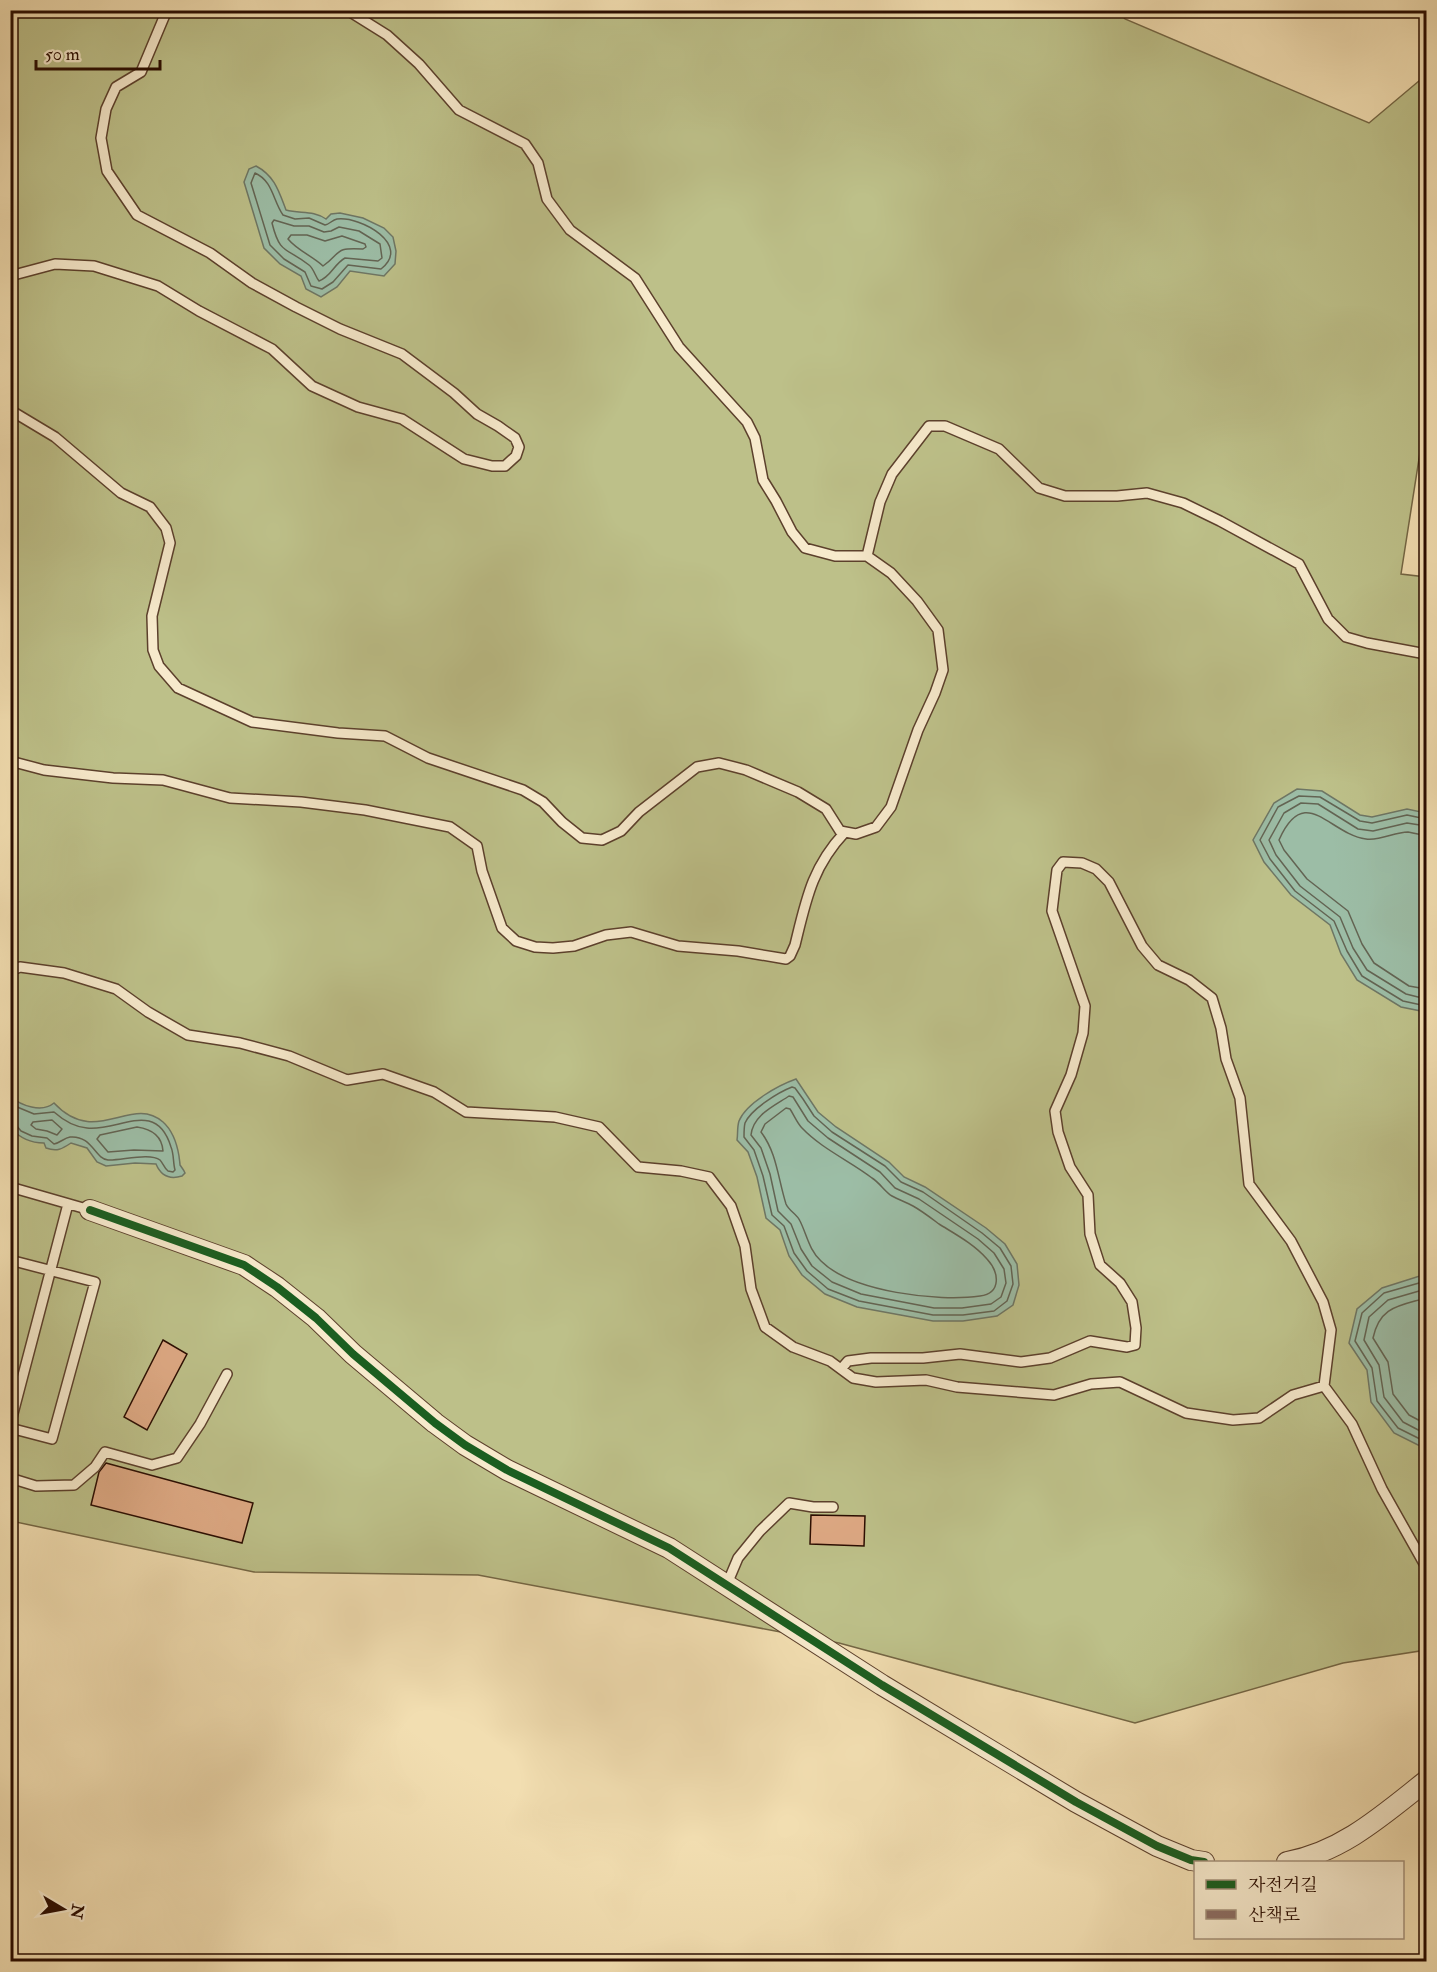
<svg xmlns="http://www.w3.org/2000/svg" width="1437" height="1972" font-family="'IM FELL Double Pica','Noto Serif KR',serif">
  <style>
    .green { fill: #bdc089; stroke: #746644; stroke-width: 1.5 }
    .water { fill: #9cbda6; stroke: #6e7664; stroke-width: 1.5 }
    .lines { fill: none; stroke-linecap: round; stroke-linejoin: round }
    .shore { stroke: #636453; stroke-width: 1.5 }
    .building { fill: #dea984; stroke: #2a0c00; stroke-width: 1.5 }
    .lane-casing { stroke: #5c402c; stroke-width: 12 }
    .street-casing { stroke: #5c402c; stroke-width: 22 }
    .lane { stroke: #f7eacc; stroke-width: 9 }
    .street { stroke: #f7eacc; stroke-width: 20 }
    .quiet { stroke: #8d6e63; stroke-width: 6; stroke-dasharray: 12 6; stroke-linecap: butt }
    .cycleway-casing { stroke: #f7eacc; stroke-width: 11 }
    .cycleway { stroke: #1b5e20; stroke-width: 8 }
  </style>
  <rect width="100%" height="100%" fill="#f2deb1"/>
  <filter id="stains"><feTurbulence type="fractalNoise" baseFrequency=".00333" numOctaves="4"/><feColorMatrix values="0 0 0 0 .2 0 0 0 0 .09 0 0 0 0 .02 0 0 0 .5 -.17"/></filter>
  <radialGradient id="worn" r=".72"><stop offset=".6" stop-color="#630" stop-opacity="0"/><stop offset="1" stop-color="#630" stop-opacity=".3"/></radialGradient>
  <path class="green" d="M1117,10L1125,19L1369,123L1426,75V414L1401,574L1426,577V1650L1343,1663L1135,1723L839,1643L478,1575L254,1572L11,1521V11Z"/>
  <path class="water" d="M256,166C275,176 279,192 286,210C300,214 313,210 326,219L331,214L340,213L363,218L384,228L393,237L396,251L395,264L384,276L350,271L337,287L321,297L306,289L301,276L280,264L264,248L244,182L249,169Z
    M1297,789L1322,791L1360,815L1372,817L1407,809L1426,813V1012L1401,1007L1357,980L1341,954L1330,925L1291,895L1264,862L1253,840L1274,803Z
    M796,1079L818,1112L836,1127L889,1162L904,1177L925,1187L986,1228L1005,1244L1017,1264L1019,1285L1013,1305L997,1316L963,1321H933L857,1307L825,1294L802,1275L789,1256L780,1230L766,1218L757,1177L748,1152L737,1140C738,1134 737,1127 739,1121C746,1103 779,1085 796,1079Z
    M10,1096C21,1106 42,1113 54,1103C96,1148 131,1094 163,1122C172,1130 177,1144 179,1156C179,1157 180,1163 180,1165C182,1168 184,1170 185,1173L182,1176C169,1180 161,1176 156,1164L135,1163L106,1166L97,1162L87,1148L71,1143C62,1149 57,1152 46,1148L44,1143C30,1143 21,1138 11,1129Z
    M1426,1274V1449L1394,1433L1371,1402L1367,1370L1349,1343L1357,1309L1382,1288Z"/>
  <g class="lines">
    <path class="shore" d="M255,173C273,181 273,201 283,215L295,219L309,218L325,225C330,224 332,220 337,219C361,216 412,245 381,269L348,265L333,282L322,289L311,286L305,272L284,259L270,245L251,183Z
      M274,220L294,226H309L324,232L331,231L339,227L359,231L380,244L382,258L378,261L345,258C334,264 331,277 319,281C315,276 314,269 309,265C286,247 280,255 272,223Z
      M291,235H307L325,241L342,236L365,244L366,247L363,249C333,247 342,253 323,266C312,256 297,250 288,239Z
      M1426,819L1407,815L1372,823L1360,821L1320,797L1299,796L1278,807L1260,840L1270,859L1295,891L1334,921L1347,951L1362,976L1403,1001L1426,1006
      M1426,826L1407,823L1373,831L1358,829L1318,804L1301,803L1284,813L1269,840L1276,855L1300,886L1340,917L1353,948L1367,970L1406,994L1426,999
      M1426,835C1420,835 1414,833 1408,832C1394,832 1381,841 1366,839C1329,834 1305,782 1279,840L1284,850L1307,879L1348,911L1362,944L1374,963L1409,986L1426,989
      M792,1087L795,1088L803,1099L814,1116L832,1132L885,1166L901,1182L923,1192L982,1233L1000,1248L1011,1266L1013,1284L1007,1301L994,1311L963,1315H933L859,1301L828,1289L807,1271L794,1253L784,1226L772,1215L763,1176L754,1150L744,1137C744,1133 744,1127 745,1123C751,1109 779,1092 792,1087Z
      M789,1096L793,1097L808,1121L828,1138L880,1172L895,1188L919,1199L978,1239L994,1253L1004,1269L1006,1283L1001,1297L991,1304L962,1308H934L861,1294L832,1282L812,1266L801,1249L791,1224L778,1211L770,1174L761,1148L751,1135C753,1115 774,1106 789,1096Z
      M10,1104L34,1114L54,1112C63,1120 74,1127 87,1128C118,1132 156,1098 171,1147C174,1154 173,1163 175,1170L173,1172L168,1171C164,1168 163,1163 160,1160C150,1152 120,1161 108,1160C95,1159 92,1135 70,1137C64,1138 60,1143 54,1144L47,1138L32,1136L21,1131L16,1125L10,1124
      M786,1108L790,1109C794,1115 797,1123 802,1128C822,1149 850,1161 872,1178C880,1183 885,1192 892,1196C899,1200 906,1202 913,1206C922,1211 931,1218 939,1224C955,1234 974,1244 987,1259C999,1272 1002,1293 980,1296C938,1302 852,1292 821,1261C809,1250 807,1235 800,1221C797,1214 789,1211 786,1204C778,1179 777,1153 761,1132L765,1124Z
      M52,1120L62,1129L57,1135L47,1131L36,1129L31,1125L33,1122Z
      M137,1127C151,1129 162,1136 163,1151L134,1150L108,1152L97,1139L100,1135Z
      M1426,1281L1384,1293L1362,1313L1355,1341L1372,1368L1377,1401L1398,1428L1426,1442
      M1426,1289L1388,1300L1369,1317L1364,1340L1379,1365L1384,1397L1403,1422L1426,1434
      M1426,1298C1399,1306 1380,1306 1373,1338L1388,1362L1393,1394L1409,1415L1426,1424"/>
  </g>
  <path class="building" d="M163,1340L187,1354L147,1430L124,1417Z
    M106,1463L253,1503L242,1543L91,1505L99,1472Z
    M811,1515L865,1516L864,1546L810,1544Z"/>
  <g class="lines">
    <g class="lane-casing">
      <path id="lane" d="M347,10L387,35L419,64L459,110L525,144L538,163L547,199L570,230L635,278L679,347L747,422L755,438L763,480L776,501L792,532L805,548L835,556H867
        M10,276L55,264L94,266L158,286L199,311L272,349L312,386L358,407L402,419L464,459L492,466H505L516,456L519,447L515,438L498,426L477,414L454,393L402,354L340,329L296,307L252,283L210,253L137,215L107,171L101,138L106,109L116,87L141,72L167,10
        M10,410L55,437L121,493L150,507L166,528L170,543L152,616L153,650L159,666L178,688L252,722L338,733L385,736L428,758L523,790L543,802L562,822L582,838L602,840L621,831L639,812L697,767L719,763L746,770L798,792L826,809L840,831L856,834L876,827L891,807L918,730L935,693L943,670L938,630L917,601L891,573L867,556L880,502L892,474L929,426H945L999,449L1039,488L1065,496H1117L1147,493L1183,503L1220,521L1299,564L1328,619L1346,637L1367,643L1426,654
        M10,761L44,770L113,778L163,780L230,798L301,802L365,810L450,827L477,846L482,871L502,928L516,941L535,947L553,948L574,946L606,935L631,932L678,946L738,951L786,959L790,956L795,945C806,900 812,867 845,832
        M10,971L20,967L64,973L116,989L148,1012L188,1035L240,1043L289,1056L347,1080L383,1074L434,1092L466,1112L555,1117L599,1127L638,1167L681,1171L709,1177L731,1206L745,1246L751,1289L765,1327L793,1347L830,1361L853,1378L876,1382L926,1380L957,1387L1054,1395L1091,1384L1120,1382L1186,1413L1233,1420L1259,1418L1293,1395L1324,1386L1352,1424L1382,1489L1426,1567
        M10,1187L90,1210
        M10,1260L95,1282L52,1439L10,1428
        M841,1369L848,1361L871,1358H923L960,1354L1021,1362L1050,1358L1090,1341L1127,1347L1135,1345L1136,1328L1132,1302L1120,1283L1100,1265L1090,1234L1088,1195L1070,1167L1058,1132L1055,1111L1071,1075L1083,1033L1085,1006L1052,911L1057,870L1063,862L1082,863L1096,869L1109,882L1142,946L1158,965L1189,980L1212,998L1221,1028L1226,1059L1240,1098L1249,1184L1291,1241L1323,1302L1331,1330L1324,1386
        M10,1425L68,1204
        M10,1478L36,1486L74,1485L95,1467L105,1452L152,1465L177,1458L200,1424L227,1374
        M727,1584L738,1558L760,1531L789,1503L813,1507H833"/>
    </g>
    <g class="street-casing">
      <path id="street" d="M90,1210L244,1265L277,1287L316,1318L353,1354L435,1423L465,1445L507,1470L669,1548L882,1685L1076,1802L1157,1846L1191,1860L1204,1862
        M1287,1862C1342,1852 1383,1815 1426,1781"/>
    </g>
    <use href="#lane" class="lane"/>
    <use href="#street" class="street"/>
    <path class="quiet" d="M1418,1962L1426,1958"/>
    <g class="cycleway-casing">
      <path id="cycleway" d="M90,1210L244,1265L277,1287L316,1318L353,1354L435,1423L465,1445L507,1470L669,1548L882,1685L1076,1802L1157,1846L1191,1860L1204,1862"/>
    </g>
    <use href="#cycleway" class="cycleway"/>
  </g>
  <rect width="1437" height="1972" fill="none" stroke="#f2deb1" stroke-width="36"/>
  <rect x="12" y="12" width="1413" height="1948" fill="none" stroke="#2a0c00" stroke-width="3"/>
  <rect x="18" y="18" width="1401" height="1936" fill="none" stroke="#2a0c00" stroke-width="1.5"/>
  <rect x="1194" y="1861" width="210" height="78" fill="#f7eacc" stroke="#a5917a" stroke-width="1.5"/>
  <rect x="1206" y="1880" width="30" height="9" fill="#1b5e20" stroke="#a5917a" stroke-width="1.5"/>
  <text x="1248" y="1891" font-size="18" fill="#2a0c00">자전거길</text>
  <rect x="1206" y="1910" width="30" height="9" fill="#8d6e63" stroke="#a5917a" stroke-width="1.5"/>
  <text x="1248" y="1921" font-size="18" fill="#2a0c00">산책로</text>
  <g transform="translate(63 1909) rotate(100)" stroke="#f7eacc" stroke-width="4.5" paint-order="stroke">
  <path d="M0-4.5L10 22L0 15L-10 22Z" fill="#2a0c00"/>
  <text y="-9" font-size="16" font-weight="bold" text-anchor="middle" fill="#2a0c00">N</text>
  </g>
  <path d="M36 60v9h124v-9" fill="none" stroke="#2a0c00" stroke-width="3"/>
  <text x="45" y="60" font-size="18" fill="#2a0c00" stroke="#f7eacc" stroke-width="4.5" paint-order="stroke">50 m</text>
  <rect width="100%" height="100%" filter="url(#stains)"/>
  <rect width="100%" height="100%" fill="url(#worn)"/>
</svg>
